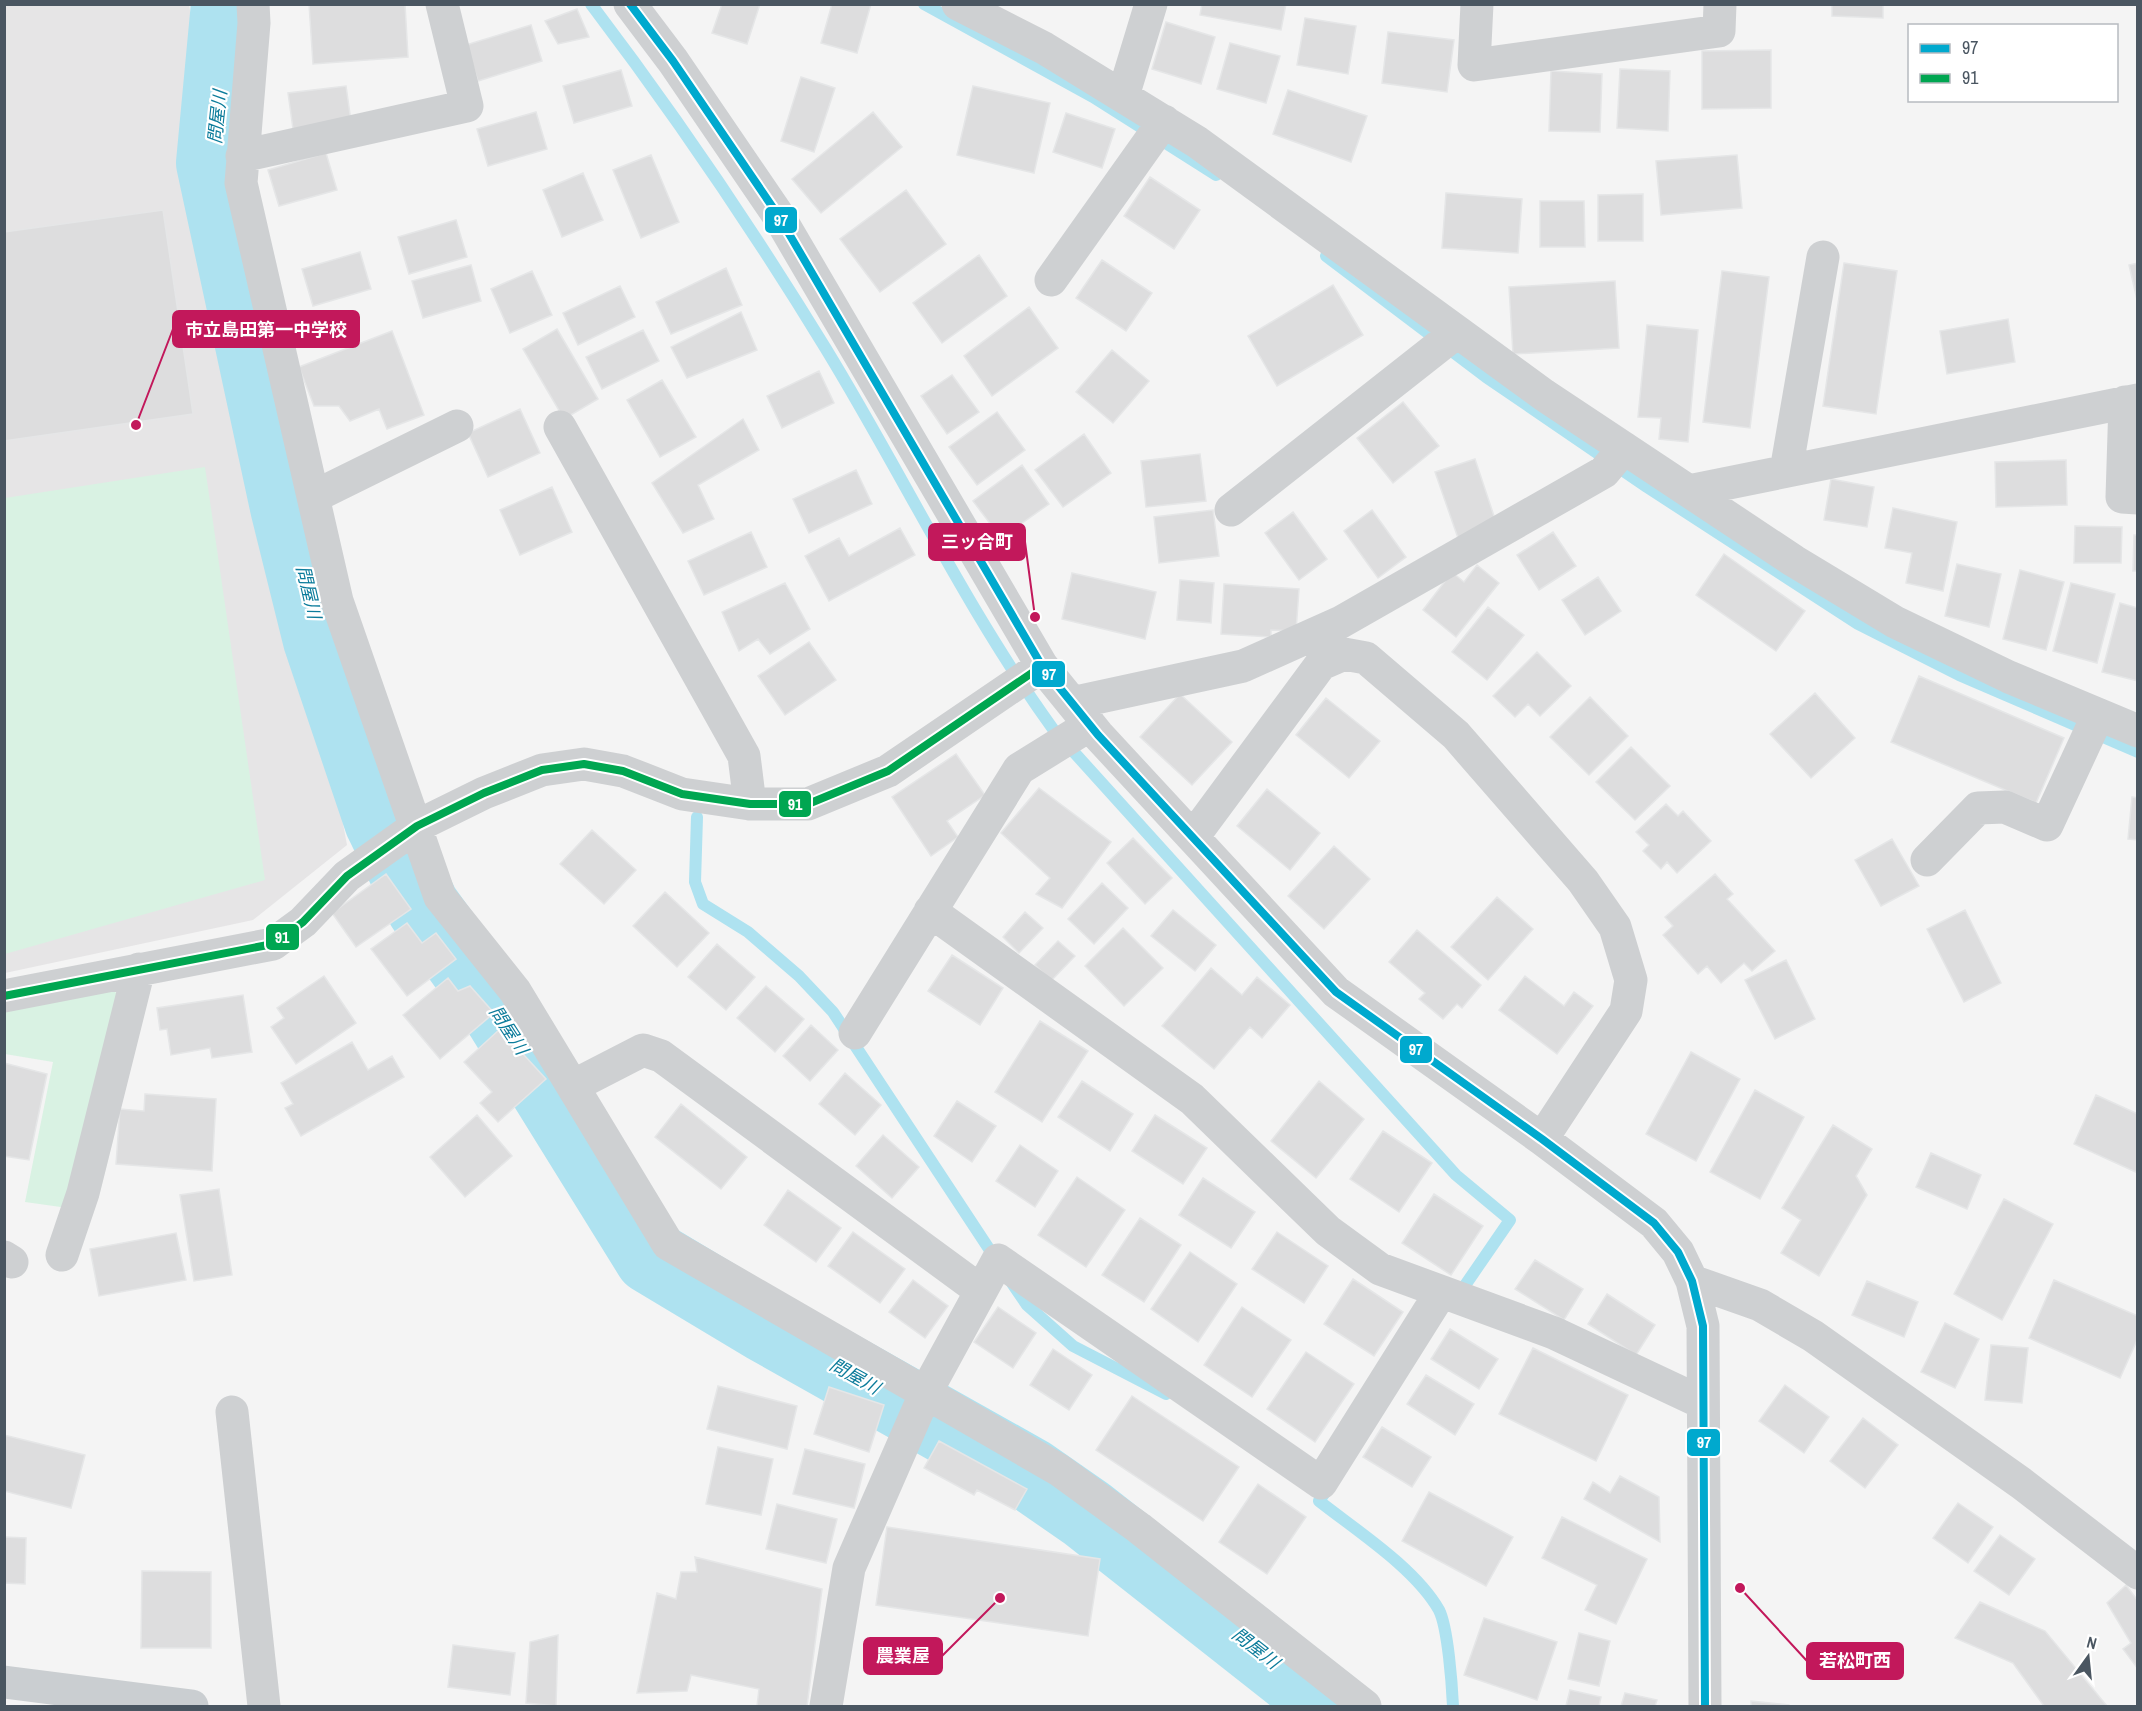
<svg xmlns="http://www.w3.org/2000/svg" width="2142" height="1711" font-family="'Archivo Narrow','Noto Sans JP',sans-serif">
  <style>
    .education { fill: #e6e5e6 }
    .green { fill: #d9f2e3 }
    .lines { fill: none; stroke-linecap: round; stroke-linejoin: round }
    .stream { stroke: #aee2f0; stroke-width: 12 }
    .river { stroke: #aee2f0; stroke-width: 74 }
    .building { fill: #ddddde; stroke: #e5e6e7; stroke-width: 1.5 }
    .minor { stroke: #ced0d2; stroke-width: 33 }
    .major { stroke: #caced1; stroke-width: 33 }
    .bus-1-casing { stroke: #fff; stroke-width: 12 }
    .bus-2-casing { stroke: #fff; stroke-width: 12 }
    .bus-1 { stroke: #00a9ce; stroke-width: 8 }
    .bus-2 { stroke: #00a651; stroke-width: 8 }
    .labels { text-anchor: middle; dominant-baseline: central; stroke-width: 4.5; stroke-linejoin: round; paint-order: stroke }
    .water-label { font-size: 18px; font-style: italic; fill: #0c7c9b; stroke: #fff }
    .leader { fill: none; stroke: #c2185b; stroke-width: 2 }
    .callout-dot { fill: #c2185b; stroke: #fff; stroke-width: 2 }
    .callout { fill: #c2185b; stroke: #c2185b; stroke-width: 2 }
    .callout-label { font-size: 18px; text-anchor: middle; font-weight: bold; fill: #fff }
    .line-badge { stroke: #fff; stroke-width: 2 }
    .badge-label { font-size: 16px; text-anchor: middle; font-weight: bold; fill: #fff }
  </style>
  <rect width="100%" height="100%" fill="#f4f4f4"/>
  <path class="education" d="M4,5H189L347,845L253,920L5,973Z"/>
  <path class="green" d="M205,467L265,880L5,954V498Z
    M107,989L125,996L75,1209L25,1202L53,1062L5,1054L4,1009Z"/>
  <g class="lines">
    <path class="stream" d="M591,4C673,112 755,233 826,349C903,475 966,609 1053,729L1456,1175L1510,1220L1457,1297
      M924,4L1093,97L1216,175
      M1326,256L1486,377L1647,487L1858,624L1959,675L2138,752
      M697,817L695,882L703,904L748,932L799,976L833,1012L997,1261
      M1012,1283L1027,1305L1073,1346L1166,1394
      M1328,1488L1319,1501C1357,1531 1415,1568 1439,1610C1448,1628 1452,1685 1453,1706"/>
    <path class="river" d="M228,4L213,163L287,507L320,640L381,821L423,907L501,1015L651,1257L766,1326L1031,1475L1087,1514L1331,1706"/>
  </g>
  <path class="building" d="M309,4H405L408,57L313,64Z
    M722,4H760L747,44L712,33Z
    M832,4H871L857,53L821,43Z
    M1202,4H1286L1281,30L1200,15Z
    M1832,4H1883V18L1832,16Z
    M577,9L589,37L558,44L545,21Z
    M1305,18L1356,26L1348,74L1297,65Z
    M1166,22L1215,37L1201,84L1152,69Z
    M531,25L542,61L478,81L466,45Z
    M1388,32L1454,40L1447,92L1382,83Z
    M1230,43L1280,56L1266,103L1217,89Z
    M1771,50V108L1702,109V51Z
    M1620,69L1670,71L1668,131L1617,128Z
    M621,70L632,106L574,123L563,86Z
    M1551,71L1602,74L1600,132L1549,131Z
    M801,77L835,88L814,152L781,141Z
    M346,86L351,121L293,129L288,93Z
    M973,86L1050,103L1034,173L957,155Z
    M1288,90L1367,116L1351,162L1273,134Z
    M536,112L547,149L488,166L477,129Z
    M873,112L902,147L821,213L792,179Z
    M1066,113L1115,129L1102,168L1053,152Z
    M326,153L337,190L279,206L268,170Z
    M651,155L679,222L641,238L613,170Z
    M1737,155L1742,208L1661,215L1656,161Z
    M583,173L603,220L562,237L543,190Z
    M1150,177L1200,210L1174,249L1124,216Z
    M906,190L946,244L880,292L840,239Z
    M1446,193L1522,199L1518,253L1442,248Z
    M1643,194V241H1598V195Z
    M1540,201H1584L1585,247H1540Z
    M163,210L193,414L4,441V232Z
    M456,220L467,257L409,274L398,237Z
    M360,252L371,289L313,306L302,269Z
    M979,255L1007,296L942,343L913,303Z
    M1102,260L1152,293L1126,331L1076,298Z
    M1844,263L1897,271L1876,414L1823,406Z
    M2138,263V304L2129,265Z
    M471,265L481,301L423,318L412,281Z
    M726,268L742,305L671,334L656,302Z
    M532,271L552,315L510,333L491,289Z
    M1722,271L1769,277L1750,428L1703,422Z
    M1615,281L1619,348L1513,354L1509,287Z
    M1333,285L1363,335L1277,386L1248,336Z
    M620,286L635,317L578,345L563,313Z
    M1029,307L1058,348L992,396L964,356Z
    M741,312L757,350L687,378L671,347Z
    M2008,319L2015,362L1947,374L1940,331Z
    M1647,325L1698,330L1688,442L1659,439L1661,418L1638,417Z
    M557,329L598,399L564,419L523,349Z
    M643,330L659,361L602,389L586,357Z
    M392,331L424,415L387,429L379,409L350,421L339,406H314L299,367Z
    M1112,350L1149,381L1113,423L1076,392Z
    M819,371L834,403L782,428L767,396Z
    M952,375L979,412L947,434L921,396Z
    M662,380L696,437L660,457L627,400Z
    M1403,402L1439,446L1393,483L1357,438Z
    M520,409L540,453L488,477L468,433Z
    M997,412L1025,450L977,485L949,447Z
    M743,419L759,450L698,485L714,519L683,533L652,483Z
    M1084,434L1111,473L1063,507L1035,470Z
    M1200,454L1206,501L1146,507L1141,461Z
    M1475,459L1497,525L1458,538L1435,472Z
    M2066,460L2067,505L1996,507L1995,462Z
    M1022,465L1049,504L1001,538L973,501Z
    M856,470L872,504L809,533L793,499Z
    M1831,479L1874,487L1867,527L1824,520Z
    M552,487L572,532L520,555L500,510Z
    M1893,508L1957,522L1943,591L1906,583L1912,553L1885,548Z
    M1213,510L1219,556L1159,563L1154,517Z
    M1372,510L1406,557L1378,578L1344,531Z
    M1293,512L1327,559L1299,580L1265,533Z
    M2075,526L2122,527L2121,563H2074Z
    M900,528L915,555L829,601L805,556L839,538L849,556Z
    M751,532L767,567L704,595L688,561Z
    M1553,532L1576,566L1539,590L1517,555Z
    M2134,535H2138V571H2133Z
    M1724,554L1805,611L1776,651L1696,595Z
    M1957,564L2001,574L1989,627L1945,616Z
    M1477,565L1499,583L1456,637L1423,610L1452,572L1464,582Z
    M2020,570L2064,582L2046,650L2003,639Z
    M1072,573L1156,592L1145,639L1062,619Z
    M1598,577L1621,611L1585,635L1562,600Z
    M1180,580L1214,583L1211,623L1177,620Z
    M785,583L810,629L770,654L758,639L739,651L722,612Z
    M2071,583L2115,594L2097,663L2053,651Z
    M1224,584L1299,589L1296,631L1271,630V637L1221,634Z
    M2120,603L2138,608V681L2102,672Z
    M1488,607L1524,635L1487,680L1452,652Z
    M809,642L836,680L785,715L758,676Z
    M1537,652L1571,686L1540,716L1528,704L1515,717L1493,696Z
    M1919,676L2064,738L2036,803L1891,742Z
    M1815,693L1855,738L1811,778L1770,734Z
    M1180,694L1232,742L1192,785L1140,737Z
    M1590,697L1628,736L1589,775L1550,737Z
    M1326,698L1380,741L1349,778L1296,735Z
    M1631,747L1670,786L1635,820L1596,782Z
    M956,754L985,795L947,821L958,837L931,856L892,797Z
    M1039,788L1111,842L1062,908L1036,894L1050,878L1001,833Z
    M1267,789L1320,833L1290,870L1237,826Z
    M2132,797L2138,798V840L2128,839Z
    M1666,804L1678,816L1683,811L1711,841L1677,873L1667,862L1661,869L1643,851L1649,845L1636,832Z
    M592,830L636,870L604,904L560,864Z
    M1133,838L1172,878L1145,904L1107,863Z
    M1892,839L1919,886L1881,906L1855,860Z
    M1334,846L1370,879L1324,929L1288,896Z
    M386,874L411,909L356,947L332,913Z
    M1715,874L1733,894L1727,899L1775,951L1752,971L1744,963L1721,983L1707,966L1698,974L1663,935L1673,926L1665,917Z
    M1102,883L1128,908L1094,944L1068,919Z
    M665,892L709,933L677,967L633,926Z
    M1497,897L1533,929L1488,980L1451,947Z
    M1173,910L1216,945L1195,971L1151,936Z
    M1965,910L2001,983L1964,1002L1927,929Z
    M1025,912L1043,928L1019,953L1003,937Z
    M407,923L422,943L436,933L456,959L407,996L371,949Z
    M1123,928L1163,968L1124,1006L1085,966Z
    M1417,930L1481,985L1462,1008L1457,1004L1443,1019L1419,999L1425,993L1389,962Z
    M1058,941L1075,956L1051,981L1035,965Z
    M717,944L755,977L726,1010L688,977Z
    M952,955L1003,988L980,1025L928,991Z
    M1786,960L1815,1019L1775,1039L1745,980Z
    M1211,968L1242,995L1257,977L1290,1005L1262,1038L1250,1027L1214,1069L1162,1026Z
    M324,976L356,1023L296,1064L271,1027L284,1018L277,1008Z
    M1525,976L1564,1006L1574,992L1593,1006L1557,1054L1499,1010Z
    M448,978L458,991L470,986L494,1013L440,1059L403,1015Z
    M766,986L804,1019L775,1052L737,1018Z
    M243,995L252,1052L212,1058L210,1048L171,1055L167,1029L160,1030L157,1008Z
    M1040,1021L1088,1051L1042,1122L995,1092Z
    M811,1025L838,1050L810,1081L783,1056Z
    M500,1029L546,1079L498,1122L480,1103L492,1092L464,1062Z
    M352,1042L368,1070L392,1056L404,1077L301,1136L285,1108L293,1104L281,1083Z
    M1691,1052L1740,1079L1696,1161L1646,1134Z
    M4,1063L47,1074L29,1160L4,1156Z
    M845,1073L881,1105L855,1135L819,1104Z
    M1082,1081L1133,1114L1110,1151L1058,1117Z
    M1319,1081L1364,1119L1316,1178L1271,1141Z
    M1755,1090L1804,1117L1760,1199L1710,1172Z
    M145,1094L216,1099L212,1171L116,1164L120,1109L144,1111Z
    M2096,1095L2138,1114V1173L2074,1144Z
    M957,1101L996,1126L972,1162L934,1136Z
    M681,1104L747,1157L721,1189L655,1137Z
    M477,1115L512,1156L465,1197L430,1157Z
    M1155,1115L1207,1148L1183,1184L1132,1151Z
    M1833,1125L1872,1149L1856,1176L1867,1195L1819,1276L1781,1253L1801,1220L1782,1208Z
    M1383,1131L1432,1163L1399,1212L1350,1179Z
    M883,1135L919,1167L892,1198L856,1166Z
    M1020,1145L1058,1171L1035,1207L996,1181Z
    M1931,1153L1981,1175L1967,1209L1916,1187Z
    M1077,1177L1125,1210L1086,1267L1038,1235Z
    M1203,1178L1255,1212L1231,1248L1179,1215Z
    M219,1189L232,1275L194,1281L180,1195Z
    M788,1190L841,1228L816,1262L764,1225Z
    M1434,1194L1483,1226L1451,1275L1402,1243Z
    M2004,1199L2053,1224L2002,1320L1954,1294Z
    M1140,1218L1181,1245L1144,1302L1102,1275Z
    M853,1232L905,1269L880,1303L828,1266Z
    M1277,1232L1328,1266L1304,1303L1252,1269Z
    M176,1233L186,1280L99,1296L90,1249Z
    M1190,1252L1237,1284L1198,1342L1151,1309Z
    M1535,1260L1583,1289L1564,1320L1515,1289Z
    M1353,1279L1403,1312L1374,1356L1324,1324Z
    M913,1280L948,1306L925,1338L889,1312Z
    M2054,1280L2138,1316V1338L2120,1378L2029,1338Z
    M1867,1281L1918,1302L1904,1337L1852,1315Z
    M1607,1294L1655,1325L1636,1355L1588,1324Z
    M998,1307L1036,1333L1013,1368L974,1342Z
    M1242,1307L1291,1340L1252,1397L1204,1365Z
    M1945,1323L1979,1339L1955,1388L1921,1372Z
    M1450,1329L1498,1359L1479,1389L1431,1359Z
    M1991,1345L2028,1348L2022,1403L1985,1400Z
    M1533,1348L1628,1395L1596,1461L1499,1414Z
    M1053,1349L1092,1375L1069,1410L1030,1385Z
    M1306,1352L1354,1384L1315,1442L1267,1409Z
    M1426,1375L1474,1404L1455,1435L1407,1404Z
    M1785,1385L1829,1417L1804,1453L1759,1421Z
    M718,1386L797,1406L787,1449L707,1429Z
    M829,1387L884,1405L869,1452L814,1434Z
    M1132,1396L1239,1467L1203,1521L1096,1450Z
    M1863,1418L1898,1445L1865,1488L1830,1461Z
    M1382,1427L1431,1457L1412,1487L1363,1457Z
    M4,1435L85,1455L71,1508L4,1491Z
    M939,1441L1027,1489L1015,1510L977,1490L974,1495L924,1468Z
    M718,1447L773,1459L761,1515L706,1504Z
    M805,1449L865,1464L854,1508L793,1494Z
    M1620,1476L1659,1497L1660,1542L1584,1499L1593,1482L1610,1493Z
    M1258,1484L1306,1517L1267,1574L1219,1542Z
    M1429,1492L1513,1537L1486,1586L1402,1541Z
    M1958,1503L1993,1527L1968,1563L1933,1538Z
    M777,1504L837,1519L826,1563L766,1549Z
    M1562,1517L1647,1559L1616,1624L1585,1610L1597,1585L1542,1558Z
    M887,1527L1100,1559L1088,1636L876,1605Z
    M2000,1535L2035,1559L2009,1595L1974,1571Z
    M4,1537L26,1538L25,1584L4,1583Z
    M695,1557L822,1589L807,1706H757L759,1689L691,1675L687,1691L637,1693L657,1593L676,1599L681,1572H697Z
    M142,1571L211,1572V1648H141Z
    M2126,1585L2138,1601V1669L2123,1649L2131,1643L2107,1603Z
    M1980,1602L2045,1631L2107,1706H2044L2013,1663L1955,1638Z
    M1484,1618L1557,1642L1537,1700L1464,1675Z
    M1579,1633L1610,1641L1599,1686L1568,1679Z
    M558,1635L556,1706L526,1703L530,1642Z
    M453,1645L515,1653L510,1695L448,1687Z
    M1570,1690L1601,1697L1599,1706H1566Z
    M1625,1693L1657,1700L1655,1706H1621Z
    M1751,1701L1789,1705V1706H1751Z"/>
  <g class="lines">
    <path class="minor" d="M253,4L254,23L241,183L337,601L440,897L515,991L668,1244L1059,1470L1139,1528L1365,1706
      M630,4L673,61L778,215L1042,666L1098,735L1336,992L1542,1139L1654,1223L1678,1252L1692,1281L1703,1326L1705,1706
      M958,4L1044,48L1197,142L1544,395L1794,561L1895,622L2009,677L2138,731
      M1477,4L1474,65L1719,31L1720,4
      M1123,96L1151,4
      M242,156L467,106L442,4
      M1051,280L1164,121
      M2125,402L2122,497L2138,498
      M560,427L744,756L750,804
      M1786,471L1823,257
      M1689,491L2138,400
      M313,497L457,426
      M1231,510L1457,332
      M1072,703L1243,666L1341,622L1604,472L1624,448
      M1193,837L1321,664L1344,654L1366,658L1456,735L1583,881L1615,927L1631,980L1626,1011L1542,1139
      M1927,860L1978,808L2005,807L2047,825L2098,715
      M930,911L1192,1099L1328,1231L1380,1269L1554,1333L1703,1403
      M4,996L273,944L303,922L347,876L417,826L484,793L542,770L584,764L623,771L682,794L750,804H808L888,771L1042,666
      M855,1033L1019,769L1090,725
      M573,1086L643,1050L661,1056L981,1291
      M62,1255L83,1193L139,969
      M4,1257L12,1262
      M1692,1281L1760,1305L1813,1336L2021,1483L2138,1573
      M232,1412L264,1706
      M826,1706L849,1568L926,1392L998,1260L1321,1483L1441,1292"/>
    <path class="major" d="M4,1682L192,1706"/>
    <g class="bus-1-casing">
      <path id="bus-1" d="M630,4L673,61L778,215L1042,666L1098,735L1336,992L1542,1139L1654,1223L1678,1252L1692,1281L1703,1326L1705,1706"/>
    </g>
    <g class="bus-2-casing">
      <path id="bus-2" d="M4,996L273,944L303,922L347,876L417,826L484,793L542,770L584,764L623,771L682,794L750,804H808L888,771L1042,666"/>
    </g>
    <use href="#bus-1" class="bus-1"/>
    <use href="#bus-2" class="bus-2"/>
  </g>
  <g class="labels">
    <g class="water-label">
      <text transform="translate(217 117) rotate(-84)">問屋川</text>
      <text transform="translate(309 592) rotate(77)">問屋川</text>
      <text transform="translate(509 1030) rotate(57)">問屋川</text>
      <text transform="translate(855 1376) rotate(29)">問屋川</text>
      <text transform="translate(1256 1648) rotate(38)">問屋川</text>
    </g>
  </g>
  <path class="leader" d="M136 425L173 329M1035 617L1025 542M1000 1598L942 1656M1740 1588L1807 1661"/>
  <g class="callout-dot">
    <circle cx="136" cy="425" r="6"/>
    <circle cx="1035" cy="617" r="6"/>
    <circle cx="1000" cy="1598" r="6"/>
    <circle cx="1740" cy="1588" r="6"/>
  </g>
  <g class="callout">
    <rect x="173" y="311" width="186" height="36" rx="6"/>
    <rect x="929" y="524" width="96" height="36" rx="6"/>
    <rect x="864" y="1638" width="78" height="36" rx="6"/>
    <rect x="1807" y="1643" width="96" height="36" rx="6"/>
  </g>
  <g class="callout-label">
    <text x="266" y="336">市立島田第一中学校</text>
    <text x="977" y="548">三ッ合町</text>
    <text x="903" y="1662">農業屋</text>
    <text x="1855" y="1667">若松町西</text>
  </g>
  <g class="line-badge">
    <rect x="764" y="206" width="34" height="28" rx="6" fill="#00a9ce"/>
    <rect x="1031" y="660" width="35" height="28" rx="6" fill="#00a9ce"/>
    <rect x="778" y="790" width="34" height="28" rx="6" fill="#00a651"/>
    <rect x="265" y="923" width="35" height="28" rx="6" fill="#00a651"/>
    <rect x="1399" y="1035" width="34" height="29" rx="6" fill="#00a9ce"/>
    <rect x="1686" y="1428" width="35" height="29" rx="6" fill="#00a9ce"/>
  </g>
  <g class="badge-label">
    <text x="781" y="226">97</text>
    <text x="1049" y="680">97</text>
    <text x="795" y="810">91</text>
    <text x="282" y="943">91</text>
    <text x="1416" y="1055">97</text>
    <text x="1704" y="1448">97</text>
  </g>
  <rect width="2142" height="1711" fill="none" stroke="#4a5661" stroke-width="12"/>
  <rect x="1908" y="24" width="210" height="78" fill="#ffffff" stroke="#b7bbc0" stroke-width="1.5"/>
  <rect x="1920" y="44" width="30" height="9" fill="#00a9ce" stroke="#b7bbc0" stroke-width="1.5"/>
  <text x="1962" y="54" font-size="18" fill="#4a5661">97</text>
  <rect x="1920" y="74" width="30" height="9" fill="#00a651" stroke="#b7bbc0" stroke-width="1.5"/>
  <text x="1962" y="84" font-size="18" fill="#4a5661">91</text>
  <g transform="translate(2088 1657) rotate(15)" stroke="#ffffff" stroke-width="4.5" paint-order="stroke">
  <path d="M0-4.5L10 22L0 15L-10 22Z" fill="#4a5661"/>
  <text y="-9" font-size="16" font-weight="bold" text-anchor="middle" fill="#4a5661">N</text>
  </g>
</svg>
